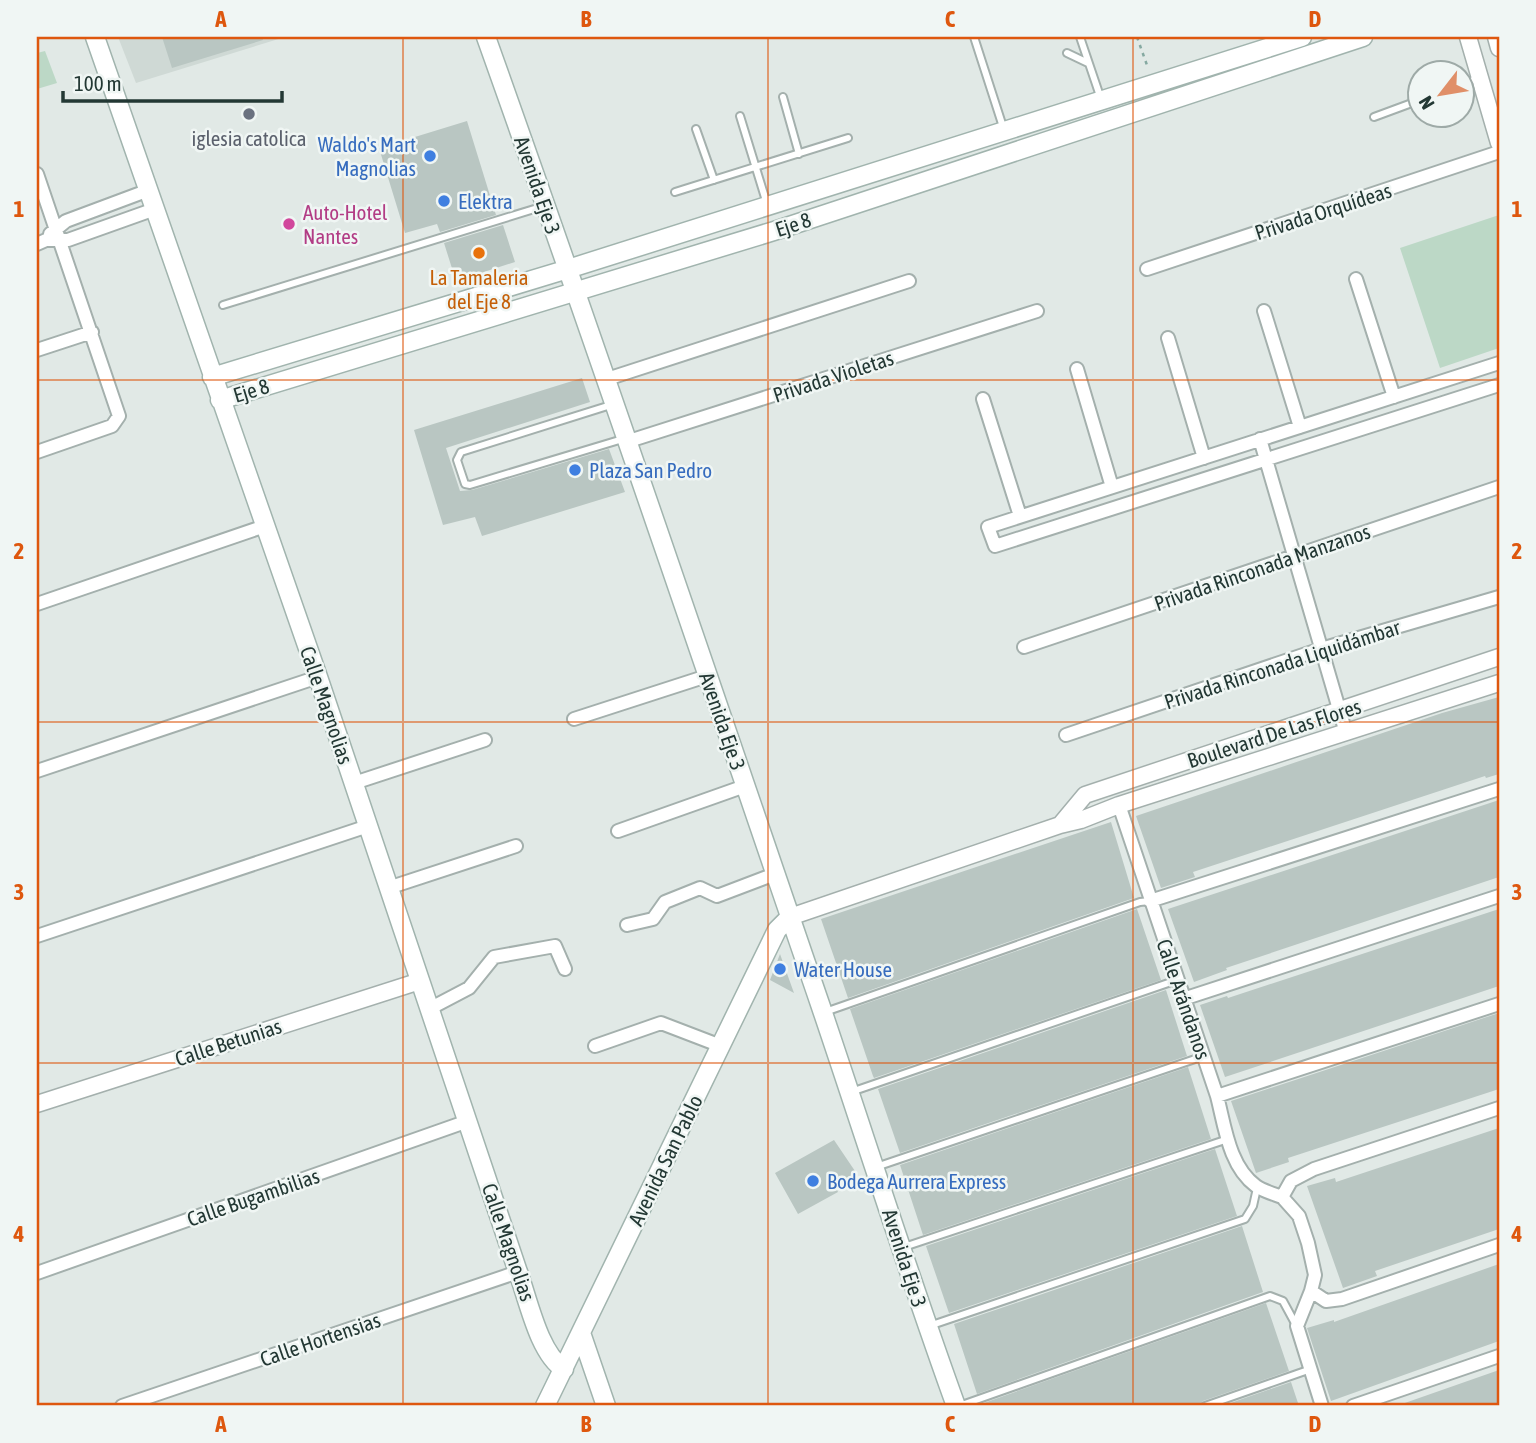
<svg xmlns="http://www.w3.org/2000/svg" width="1536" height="1443" font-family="'Asap Condensed',sans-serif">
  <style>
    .built { fill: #cfd9d5 }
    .green { fill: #bcd8c6 }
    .building { fill: #b9c6c2 }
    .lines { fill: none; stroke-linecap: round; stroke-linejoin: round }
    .service-casing { stroke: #a4b0ad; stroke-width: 10 }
    .minor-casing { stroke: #a4b0ad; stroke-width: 16 }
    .tertiary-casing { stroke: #a4b0ad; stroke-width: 19 }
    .secondary-casing { stroke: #a1b4ae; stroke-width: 21 }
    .path { stroke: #85a9a1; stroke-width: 2.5; stroke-dasharray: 3.5 5; stroke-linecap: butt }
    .service { stroke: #fff; stroke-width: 6 }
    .minor { stroke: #fff; stroke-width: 12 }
    .tertiary { stroke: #fff; stroke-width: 16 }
    .secondary { stroke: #fff; stroke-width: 18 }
    .grid { fill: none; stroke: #de570e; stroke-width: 2; stroke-opacity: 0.55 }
    .worship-dot { fill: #6b7280; stroke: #f0f6f4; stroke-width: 2.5 }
    .shop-dot { fill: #3f7fe0; stroke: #f0f6f4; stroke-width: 2.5 }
    .hotel-dot { fill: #d1479c; stroke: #f0f6f4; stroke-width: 2.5 }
    .food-dot { fill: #e8710a; stroke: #f0f6f4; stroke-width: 2.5 }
    .labels { text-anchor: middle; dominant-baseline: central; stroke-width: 5; stroke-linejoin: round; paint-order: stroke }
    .worship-label { font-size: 21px; fill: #5b616d; stroke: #f0f6f4 }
    .shop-label { font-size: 21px; fill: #366cbe; stroke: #f0f6f4; text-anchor: start }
    .street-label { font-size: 21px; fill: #233834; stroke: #f0f6f4 }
    .hotel-label { font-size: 21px; fill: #b23c85; stroke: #f0f6f4; text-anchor: start }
    .food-label { font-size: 21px; fill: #c56008; stroke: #f0f6f4 }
    .neatline { fill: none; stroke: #de570e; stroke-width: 2.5 }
    .grid-label { font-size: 23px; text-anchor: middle; font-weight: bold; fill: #de570e }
  </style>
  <rect width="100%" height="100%" fill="#e1e9e6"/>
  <path class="built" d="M118,37H285L136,83Z"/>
  <path class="green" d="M45,51L57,83L37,89V53Z
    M1499,215V348L1440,368L1400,248Z"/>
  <path class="building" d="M162,37H262L263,40L172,68Z
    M467,121L496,215L440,232L437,224L405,233L379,148Z
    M503,225L515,262L456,281L444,243Z
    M582,378L590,402L446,448L460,491L472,490L609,449L625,492L482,536L475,517L443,525L414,430Z
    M1499,697V774L1486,778L1485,776L1193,872L1195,877L1161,888L1136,816L1442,713Z
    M1499,800V877L1226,968L1227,970L1194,982L1168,909Z
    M1111,822L1134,898L848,998L821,919Z
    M1137,909L1161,980L874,1078L873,1076L850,1009Z
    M1499,909V986L1225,1077L1200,1005L1227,996L1228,998Z
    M780,954L794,993L770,980Z
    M1166,990L1187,1056L900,1153L878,1089Z
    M1499,1013V1089L1288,1158L1289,1162L1256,1173L1231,1101Z
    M1188,1067L1211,1139L923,1235L900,1165Z
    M1499,1128V1229L1375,1271L1377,1276L1343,1288L1307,1186L1335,1178L1336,1182Z
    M834,1140L857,1174L836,1188L838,1192L798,1214L775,1173Z
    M1215,1149L1237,1216L949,1313L926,1246Z
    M1242,1226L1263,1292L977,1394L954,1324Z
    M1499,1264V1341L1331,1401L1307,1328L1334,1320V1322Z
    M1266,1303L1289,1371L1203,1401L1199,1406H982L981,1404Z
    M1499,1370V1406H1403L1402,1404Z
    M1291,1382L1299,1406H1222Z"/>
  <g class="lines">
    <g class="service-casing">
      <path id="service" d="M974,37L1004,130
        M1080,37L1101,99
        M1067,53L1088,63
        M1462,84L1479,78
        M783,97L799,154
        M740,116L767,204
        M1374,117L1420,100
        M696,129L714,180
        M675,192L848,138
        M223,305L544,206
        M614,404L461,452L457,460L465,484L470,485L626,438
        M825,1012L1140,902L1150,901
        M851,1092L1177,980
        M876,1167L1204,1056
        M904,1247L1228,1139
        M929,1326L1245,1219L1253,1206L1257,1188
        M959,1406L1270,1296L1283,1301L1296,1325
        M1205,1406L1311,1369"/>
    </g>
    <g class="minor-casing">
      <path id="minor" d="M37,174L119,416L112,426L37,452
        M50,234L66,221L149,190
        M37,244L46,240H68L155,209
        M1147,269L1499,152
        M1356,279L1394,397
        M1264,311L1300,427
        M1168,338L1204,458
        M37,350L92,332
        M1499,363L988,527L995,546L1499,385
        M1077,369L1112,487
        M607,379L909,281
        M983,399L1020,516
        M1260,439L1346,733
        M629,441L1037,311
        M37,604L265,526
        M1024,647L1499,487
        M574,719L707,676
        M1066,735L1321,649L1499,597
        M37,771L318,677
        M354,783L485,740
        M1119,805L1217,1096C1225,1127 1229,1166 1256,1186C1263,1191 1274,1194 1282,1197L1291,1181L1314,1169L1499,1108
        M618,831L745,786
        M388,888L516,846
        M1150,901L1499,789
        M627,925L653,919L665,902L700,888L717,896L775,874
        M37,936L368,826
        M1183,999L1499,896
        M429,1009L469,988L494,957L555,946L565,969
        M595,1046L661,1023L721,1046
        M1217,1096L1499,1004
        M1282,1197L1299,1216L1308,1243L1315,1275L1311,1291
        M37,1273L468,1121
        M122,1406L518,1272
        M1322,1406L1297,1326L1311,1291L1326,1301L1342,1299L1499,1245
        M1353,1406L1499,1356"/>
    </g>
    <g class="tertiary-casing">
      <path id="tertiary" d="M1468,37L1499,143
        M1496,37L1499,48
        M1060,825L1085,795L1499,657
        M790,917L1060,825L1081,820L1119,805L1499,683
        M37,1104L420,981"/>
    </g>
    <g class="secondary-casing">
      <path id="secondary" d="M95,37L318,677L518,1272C528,1299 539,1354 564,1369
        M486,37C601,359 710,683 821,1007C866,1140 908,1274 956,1406
        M212,377L568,269L1302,37
        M220,400L774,231L1363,37
        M581,1333L606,1406
        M545,1406L777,930L790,917"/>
    </g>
    <path class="path" d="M1137,37L1148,68"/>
    <use href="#service" class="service"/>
    <use href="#minor" class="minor"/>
    <use href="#tertiary" class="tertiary"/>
    <use href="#secondary" class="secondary"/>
  </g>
  <path class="grid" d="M403,37V1406M768,37V1406M1133,37V1406M37,380H1499M37,722H1499M37,1063H1499"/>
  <circle class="worship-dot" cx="249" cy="114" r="7"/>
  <g class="shop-dot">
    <circle cx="430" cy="156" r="7"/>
    <circle cx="444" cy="201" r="7"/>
    <circle cx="575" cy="470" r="7"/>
    <circle cx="780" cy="969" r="7"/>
    <circle cx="813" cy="1181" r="7"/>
  </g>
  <circle class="hotel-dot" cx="289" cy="224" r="7"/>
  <circle class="food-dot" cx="479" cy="253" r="7"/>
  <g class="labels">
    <g class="worship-label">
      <text x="249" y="138">iglesia catolica</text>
    </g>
    <g class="shop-label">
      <text x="416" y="144" text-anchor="end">Waldo's Mart<tspan x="416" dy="24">Magnolias</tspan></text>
      <text x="458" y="201">Elektra</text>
      <text x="589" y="470">Plaza San Pedro</text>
      <text x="794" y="969">Water House</text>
      <text x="827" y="1181">Bodega Aurrera Express</text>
    </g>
    <g class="street-label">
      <text transform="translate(538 185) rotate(71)">Avenida Eje 3</text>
      <text transform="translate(1323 211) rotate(-18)">Privada Orquídeas</text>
      <text transform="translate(793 224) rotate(-18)">Eje 8</text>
      <text transform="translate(833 376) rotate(-18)">Privada Violetas</text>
      <text transform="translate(251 390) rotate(-17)">Eje 8</text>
      <text transform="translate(1262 567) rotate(-19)">Privada Rinconada Manzanos</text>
      <text transform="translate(1282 664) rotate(-18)">Privada Rinconada Liquidámbar</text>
      <text transform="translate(327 705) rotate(71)">Calle Magnolias</text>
      <text transform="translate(723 721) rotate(71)">Avenida Eje 3</text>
      <text transform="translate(1274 733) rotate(-18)">Boulevard De Las Flores</text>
      <text transform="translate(1184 999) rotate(71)">Calle Arándanos</text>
      <text transform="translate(228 1042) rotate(-18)">Calle Betunias</text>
      <text transform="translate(665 1160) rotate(-64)">Avenida San Pablo</text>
      <text transform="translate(253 1197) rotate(-19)">Calle Bugambilias</text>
      <text transform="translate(509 1242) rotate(71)">Calle Magnolias</text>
      <text transform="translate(905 1258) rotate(72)">Avenida Eje 3</text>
      <text transform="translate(320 1339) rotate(-19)">Calle Hortensias</text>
    </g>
    <g class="hotel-label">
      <text x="303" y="212">Auto-Hotel<tspan x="303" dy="24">Nantes</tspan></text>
    </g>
    <g class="food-label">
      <text x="479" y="277">La Tamaleria<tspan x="479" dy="24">del Eje 8</tspan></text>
    </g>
  </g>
  <rect width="1536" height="1443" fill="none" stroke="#f0f6f4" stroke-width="77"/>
  <g transform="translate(1441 94) rotate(239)"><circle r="33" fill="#f0f6f4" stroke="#9eaaa7" stroke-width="2"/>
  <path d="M0-5L12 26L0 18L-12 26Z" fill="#e08f68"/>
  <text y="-10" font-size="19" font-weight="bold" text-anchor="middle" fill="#233834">N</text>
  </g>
  <path d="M63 91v10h219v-10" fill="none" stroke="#233834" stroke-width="3.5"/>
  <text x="74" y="91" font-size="21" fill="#233834" stroke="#f0f6f4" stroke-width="5" paint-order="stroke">100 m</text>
  <rect x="38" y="38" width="1460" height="1366" class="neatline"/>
  <g class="grid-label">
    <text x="221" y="27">A</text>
    <text x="586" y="27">B</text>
    <text x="950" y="27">C</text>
    <text x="1315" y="27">D</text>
    <text x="19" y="217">1</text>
    <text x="1517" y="217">1</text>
    <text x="19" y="559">2</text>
    <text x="1517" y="559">2</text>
    <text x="19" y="900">3</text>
    <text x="1517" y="900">3</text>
    <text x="19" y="1242">4</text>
    <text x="1517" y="1242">4</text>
    <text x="221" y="1432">A</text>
    <text x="586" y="1432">B</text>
    <text x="950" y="1432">C</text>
    <text x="1315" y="1432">D</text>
  </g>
</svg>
